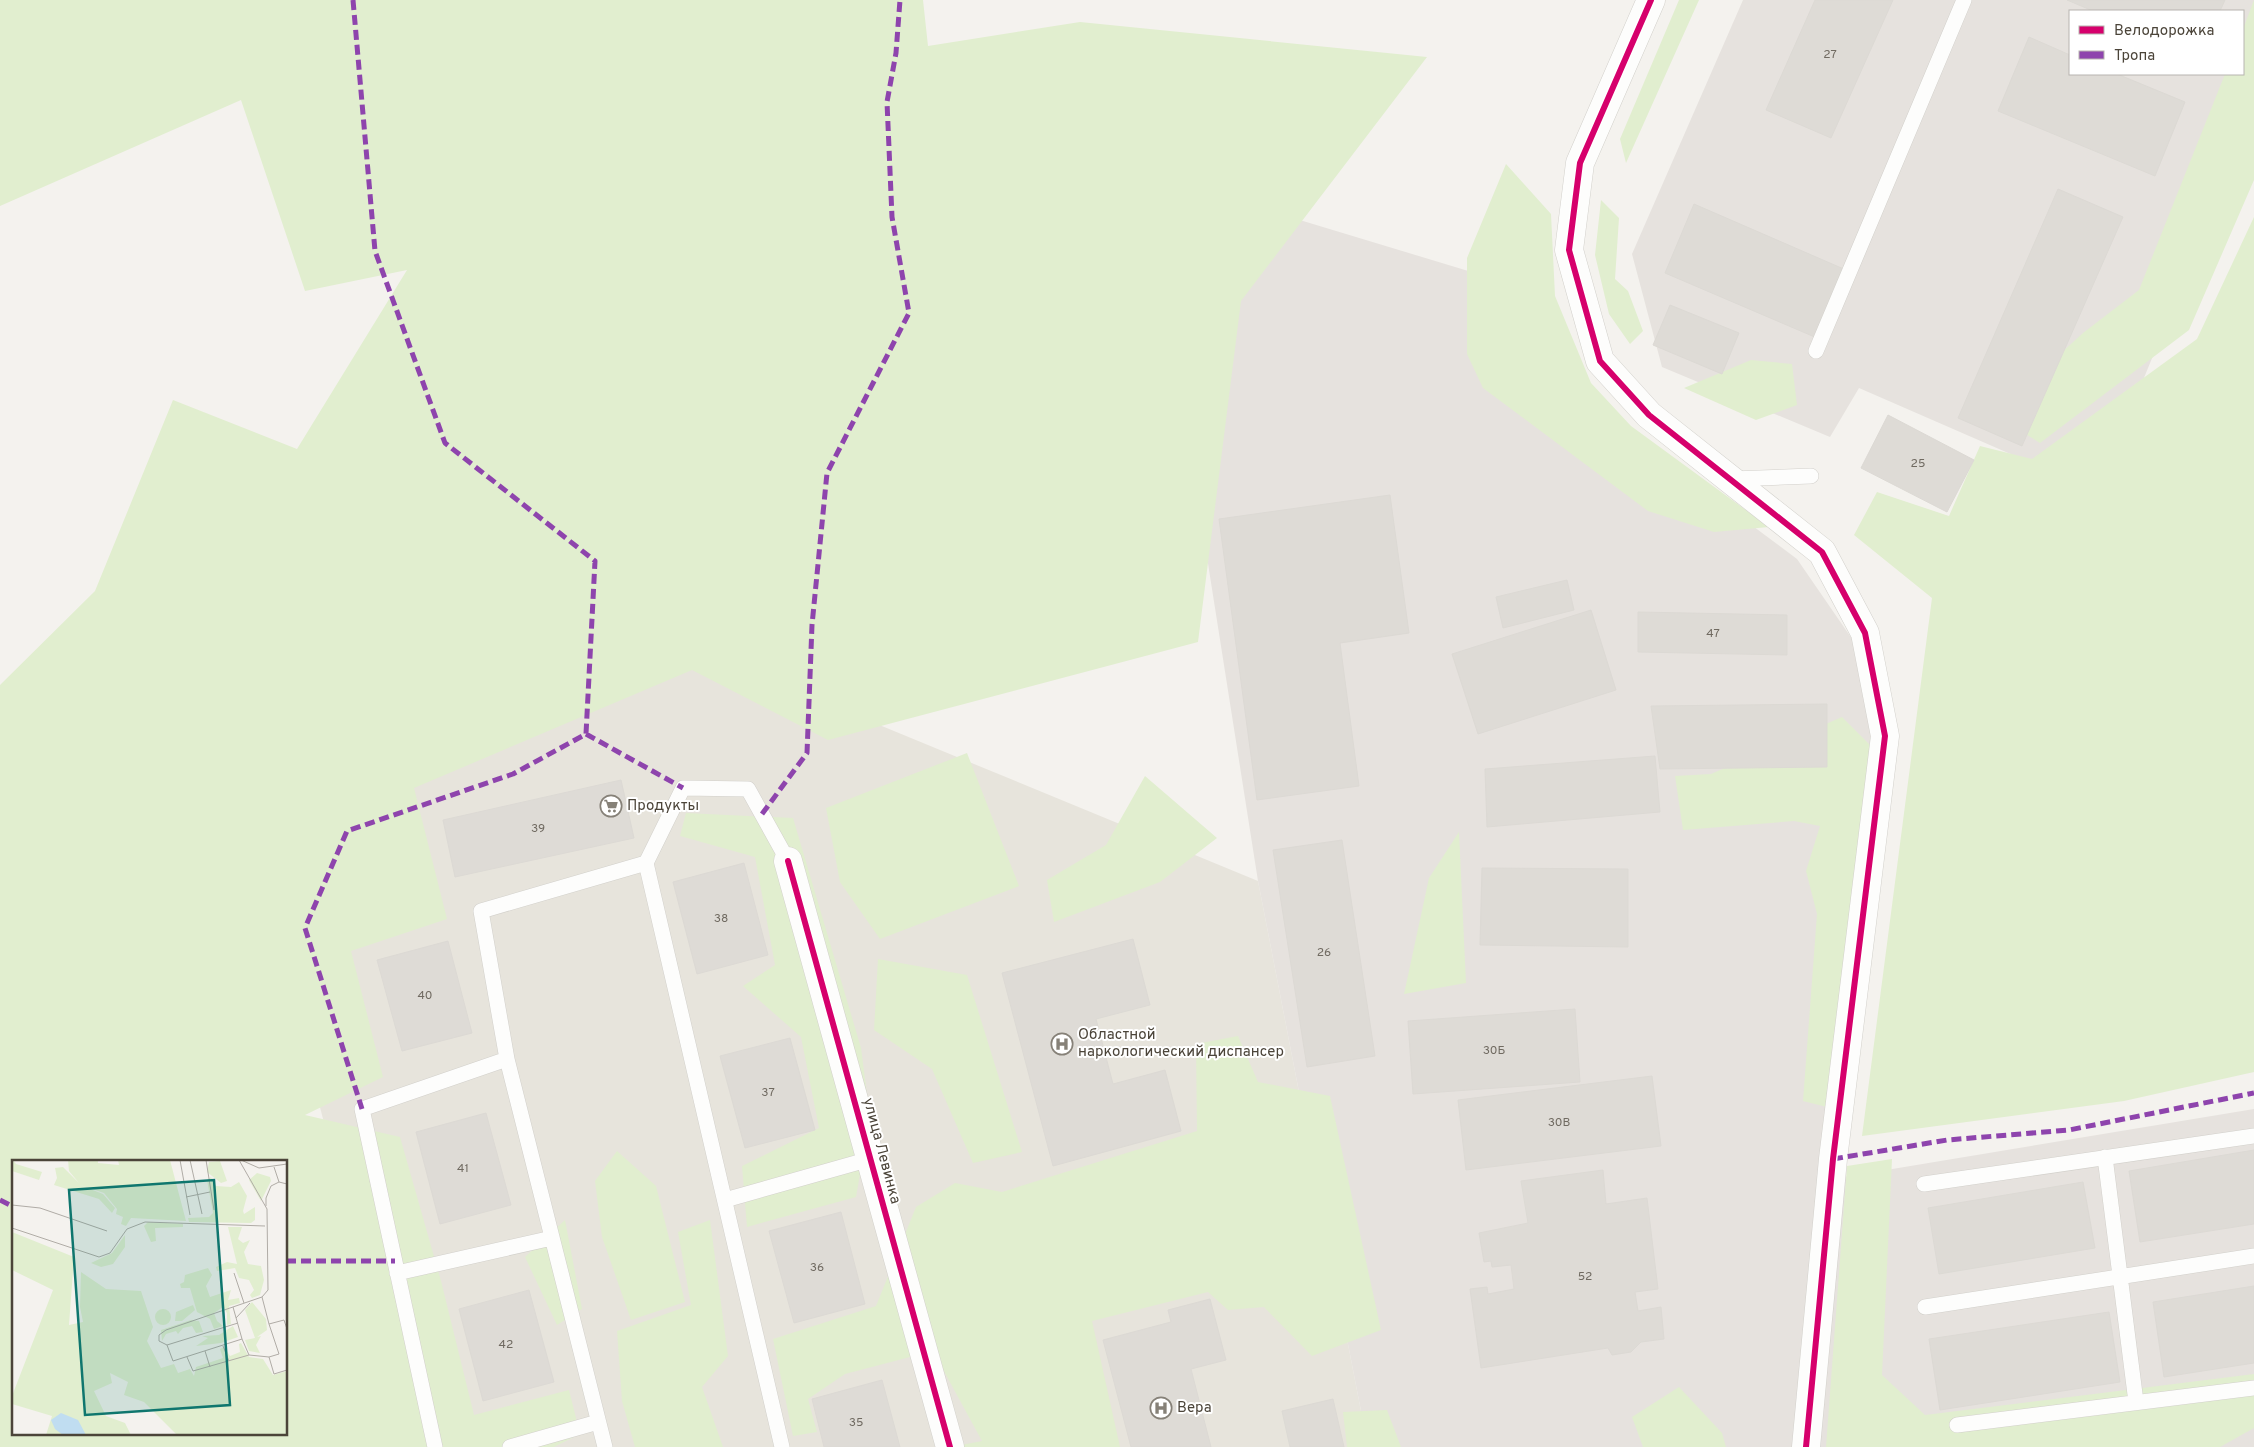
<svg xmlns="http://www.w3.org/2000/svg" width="2254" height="1447" font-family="Overpass,sans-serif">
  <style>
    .residential { fill: #e7e4dc }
    .industrial { fill: #e6e2de; fill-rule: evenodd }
    .green { fill: #e1eecf; fill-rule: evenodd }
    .building { fill: #dedbd6; stroke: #dcd9d4 }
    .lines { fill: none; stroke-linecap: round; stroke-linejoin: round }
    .lane-casing { stroke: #d2d0cb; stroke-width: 16 }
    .street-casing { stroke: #d2d0cb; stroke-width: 29 }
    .lane { stroke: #fdfdfc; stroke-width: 15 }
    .street { stroke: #fdfdfc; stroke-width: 28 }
    .quiet { stroke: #8e44ad; stroke-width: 5; stroke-dasharray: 10 5; stroke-linecap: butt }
    .cycleway-casing { stroke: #fff; stroke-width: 9 }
    .cycleway { stroke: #d6006c; stroke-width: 6 }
    .labels { text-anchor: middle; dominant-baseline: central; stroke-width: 4; stroke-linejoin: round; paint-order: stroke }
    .number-label { font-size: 12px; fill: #706a61 }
    .poi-label { font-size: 15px; fill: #4b4439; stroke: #fff; text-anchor: start }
    .street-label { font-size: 15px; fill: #4b4439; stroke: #fff }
    .inset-road { fill: none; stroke: #b0aca6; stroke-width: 1 }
    .view { fill: #0f766e; fill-opacity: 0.15; stroke: #0f766e; stroke-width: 2.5 }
    .inset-edge { fill: none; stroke: #4b4439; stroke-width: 2.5 }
  </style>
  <rect width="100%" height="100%" fill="#f4f2ee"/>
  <path class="residential" d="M652,647L843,710L1258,881L1368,1447H408L228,752Z"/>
  <path class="industrial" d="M1743,0H2254V110L2125,424L2061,476L1859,388L1830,437L1662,367L1632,254ZM2070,11H2243V74H2070Z
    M1257,207L1498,280L1546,372L1797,559L1881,681L1826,1180L2254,1109V1447H1368L1258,881L1198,500Z"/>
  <path class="green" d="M0,0H923L928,46L1080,22L1427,57L1241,301L1198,642L828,740L692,670L414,788L447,919L351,951L383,1077L305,1115L400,1137L441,1281L474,1415L569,1390L580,1434L554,1447H0V685L95,591L173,400L297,449L407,270L305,291L241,100L0,206ZM14,1161H286V1433H14Z
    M1679,0H1699L1626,163L1620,139Z
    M2254,0V180L2189,330L2040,443L1994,414L2083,333L2139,290L2225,74H2243V29Z
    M1506,164L1551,214L1555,296L1591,383L1631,426L1769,527L1714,532L1648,511L1483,388L1467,354V258Z
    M1601,200L1619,218L1615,279L1628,291L1643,331L1630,344L1609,314L1595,255Z
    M2254,217V1072L2124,1101L1862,1136L1932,598L1854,535L1877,492L1949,516L1980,446L2032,459L2197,339Z
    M1751,360L1792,364L1797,405L1756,420L1684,388Z
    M1842,717L1881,756L1839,1110L1803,1101L1817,914L1806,871L1820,826L1794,821L1683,830L1675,776L1711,774Z
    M967,753L1019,886L880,939L840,882L826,808Z
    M1145,776L1217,838L1160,882L1054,922L1047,880L1106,845Z
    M686,813L793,818L861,1048L870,1117L856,1197L747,1227L742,1166L819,1128L801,1037L743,986L775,965L755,857L680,836Z
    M1459,832L1466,983L1404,994L1429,878Z
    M878,959L967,975L1022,1152L973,1163L932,1069L874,1030Z
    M1238,1036L1258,1082L1330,1096L1381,1330L1312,1356L1264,1307L1228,1310L1208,1292L1092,1321L1120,1447H951L982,1441L933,1351L845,1374L808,1399L817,1432L793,1436L773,1339L876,1306L916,1207L955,1183L1002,1192L1197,1131L1196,1044Z
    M617,1151L656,1186L685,1302L631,1320L602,1237L595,1181Z
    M1892,1159L1882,1375L1925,1415L2254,1374V1428L2220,1447H1826L1847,1166Z
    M565,1220L582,1309L557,1325L525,1257Z
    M710,1220L728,1356L702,1387L723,1447H635L622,1401L617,1331L691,1305L678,1232Z
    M1679,1387L1722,1433L1726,1447H1643L1632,1417Z
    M1387,1410L1401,1447H1347L1343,1412Z"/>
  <path class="building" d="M1815,0H1893L1831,138L1766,110Z
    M2067,0H2225L2220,11H2093Z
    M2029,37L2070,55V74H2117L2185,102L2155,176L1998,111Z
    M2058,189L2123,217L2022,446L1958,418Z
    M1694,204L1846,270L1817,338L1665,273Z
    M1670,305L1739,333L1722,374L1653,345Z
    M1888,415L1974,460L1947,512L1861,468Z
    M1390,495L1409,633L1340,643L1359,786L1257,800L1219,519Z
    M1567,580L1574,610L1503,628L1496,597Z
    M1591,610L1616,690L1478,734L1452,654Z
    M1638,612L1787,615V655L1638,652Z
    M1827,704V767L1660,769L1651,706Z
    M1655,756L1660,812L1487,827L1485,769Z
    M621,780L634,838L455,877L443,820Z
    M1342,840L1375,1056L1307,1067L1273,850Z
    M744,863L768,955L697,974L673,882Z
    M1482,868L1628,869V947L1480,945Z
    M1133,939L1150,1005L1096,1019L1113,1084L1165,1070L1181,1131L1053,1166L1002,973Z
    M448,941L472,1033L402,1051L377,960Z
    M1575,1009L1580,1082L1413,1094L1408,1021Z
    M790,1038L815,1130L745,1148L720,1056Z
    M1652,1076L1661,1146L1466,1170L1458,1100Z
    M486,1113L511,1205L440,1224L416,1132Z
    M2254,1150V1224L2140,1242L2129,1171Z
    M1603,1170L1606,1204L1647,1198L1658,1289L1635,1292L1638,1311L1661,1307L1664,1339L1641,1342L1631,1352L1612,1355L1608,1348L1481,1368L1470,1289L1487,1287L1488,1294L1514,1289L1511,1265L1492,1267L1491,1261L1484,1262L1479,1233L1528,1223L1521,1181Z
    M2083,1182L2095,1248L1939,1274L1928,1208Z
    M841,1212L865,1304L794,1323L769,1231Z
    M2254,1286V1363L2164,1377L2153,1302Z
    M529,1290L554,1382L483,1401L459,1309Z
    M1210,1299L1226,1360L1191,1369L1211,1447H1131L1103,1340L1171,1322L1168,1310Z
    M2109,1312L2120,1382L1940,1410L1929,1339Z
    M882,1380L900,1447H824L812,1399Z
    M1333,1399L1344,1447H1290L1282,1411Z"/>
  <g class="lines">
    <g class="lane-casing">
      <path id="lane" d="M1816,351L1964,0
        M1732,479L1811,476
        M646,863L782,1447
        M2105,1157L2136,1402
        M1924,1184L2254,1136
        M725,1200L870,1159
        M397,1273L552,1238
        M1925,1307L2254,1256
        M1957,1425L2254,1388
        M435,1447L362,1109L507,1059
        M510,1447L598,1422
        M605,1447L507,1059L481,911L646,863L683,788L748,789L788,861"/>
    </g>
    <g class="street-casing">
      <path id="street" d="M1651,0L1580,163L1569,250L1600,361L1649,415L1822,552L1865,633L1885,736L1833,1159L1806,1447
        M788,861L950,1447"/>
    </g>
    <use href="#lane" class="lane"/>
    <use href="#street" class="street"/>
    <path class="quiet" d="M353,0L375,251L445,443L595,561L586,734L513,774L347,831L305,928L362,1109
      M586,734L683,788
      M762,814L807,753L812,625L827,473L909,313L892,217L887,102L896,53L900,0
      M1833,1159L1947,1140L2069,1130L2254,1093
      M0,1200L14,1207
      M286,1261H395"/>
    <g class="cycleway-casing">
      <path id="cycleway" d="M1651,0L1580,163L1569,250L1600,361L1649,415L1822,552L1865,633L1885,736L1833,1159L1806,1447
        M788,861L950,1447"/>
    </g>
    <use href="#cycleway" class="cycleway"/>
  </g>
  <defs>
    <g id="supermarket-ring" transform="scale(1.125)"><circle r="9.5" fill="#fff" stroke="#868178" stroke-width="1.5"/><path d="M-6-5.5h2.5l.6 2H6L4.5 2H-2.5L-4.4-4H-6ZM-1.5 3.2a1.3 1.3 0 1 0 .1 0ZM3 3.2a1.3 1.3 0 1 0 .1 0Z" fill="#868178"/></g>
    <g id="hospital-ring" transform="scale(1.125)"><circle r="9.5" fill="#fff" stroke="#868178" stroke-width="1.5"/><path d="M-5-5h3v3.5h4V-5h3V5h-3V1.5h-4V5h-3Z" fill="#868178"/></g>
  </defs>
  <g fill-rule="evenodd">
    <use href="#supermarket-ring" x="611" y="806"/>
    <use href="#hospital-ring" x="1062" y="1044"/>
    <use href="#hospital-ring" x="1161" y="1408"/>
  </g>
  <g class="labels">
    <g class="number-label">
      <text x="1830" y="55">27</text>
      <text x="1918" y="464">25</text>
      <text x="1713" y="634">47</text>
      <text x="538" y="829">39</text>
      <text x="721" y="919">38</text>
      <text x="1324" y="953">26</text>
      <text x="425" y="996">40</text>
      <text x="1494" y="1051">30Б</text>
      <text x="768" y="1093">37</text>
      <text x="1559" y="1123">30В</text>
      <text x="463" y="1169">41</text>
      <text x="817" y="1268">36</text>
      <text x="1585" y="1277">52</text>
      <text x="506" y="1345">42</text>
      <text x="856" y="1423">35</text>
    </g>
    <g class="poi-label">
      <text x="627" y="806">Продукты</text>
      <text x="1078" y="1035">Областной<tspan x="1078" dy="17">наркологический диспансер</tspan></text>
      <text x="1177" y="1408">Вера</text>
    </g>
    <g class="street-label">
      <text transform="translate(881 1151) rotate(75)">улица Левинка</text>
    </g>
  </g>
  <g transform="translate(12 1160)">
    <rect width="275" height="275" fill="#f4f2ee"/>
    <path d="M1,0L4,4L30,12L27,20L0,11ZM56,0H86V3L107,5L106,0H158L174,61L119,58L114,66L109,64L111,57L104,54L105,49L92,33L68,25L91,34L103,48L100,53L87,39L42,25L45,18L43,8L51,7L67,23L57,11ZM208,1L215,21L209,23L195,12L197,2ZM245,13L258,17L259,21L249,41L237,20ZM199,17L204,26L219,27L227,22L235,36L231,51L232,54L243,47V60L239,63L177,62L176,58L197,57L201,53L195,20ZM136,62L171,64V67L143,68L144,81L139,82L132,66ZM216,67H230L226,79L231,83L238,80L232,92L236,104L249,106L252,120L248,135L240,138L238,135L242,130L237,120L227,118L223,108L205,111L204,107L215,102L225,104ZM0,72L62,97L57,165L71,162L68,147L69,112L94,129L129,131L141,167L135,181L149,208L162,204L166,213L178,209L182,216L184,207L211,198L208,189L212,187L218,196L228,192L227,184L229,183L237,197L251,199L261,215L275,211V275H165L132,242L112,235L116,222L98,213L100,223L82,231L94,256L113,263L119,275H34L40,256L0,244V236L41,130L0,110ZM113,75V87L101,104L89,107L79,103L100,93ZM196,108L200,115L194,126L198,137L219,130L216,140L227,138L228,143L217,146L219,164L215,165V153L211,147L202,153L205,161L211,166L202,169L198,159L185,152L178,128H169L168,124L172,122L173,115ZM240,142L254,159L255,170L245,177L249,176L244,185L248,193L237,191L233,180L243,178L233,150ZM181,145L183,150L170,161H163L164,152ZM143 157a8 8 0 1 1 16 0a8 8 0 1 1-16 0ZM179,160L187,161L191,172L184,173L180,166L171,168L166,174L164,171L154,174L150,181L149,170ZM221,166L226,177L209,183L184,186L196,178L190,176L207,175Z" fill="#e1eecf"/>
    <path d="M49,253L66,260L74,275H51L43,269L39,260Z" fill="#c0ddf1"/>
    <path class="inset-road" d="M168,0L178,55M178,0L190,54M194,0L202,50M227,0L255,49L256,130L250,137L154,170L147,175V181L155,185L161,201L230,179L237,195L257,197L262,214L275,210M229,0L247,8L275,4M262,7L267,22M174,37L198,32M0,45L28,48L95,71M254,46V38L259,26L267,22L275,24M0,68L87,97L98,93L115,69L133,62L253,66M222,113L232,143M250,137L257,164L272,160L275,169M221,147L230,179M224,158L238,143M155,185L226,163M211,186L217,201M193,191L198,207M175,197L181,211L237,195M257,197L267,194L257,164"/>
    <path class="view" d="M202,20L218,245L73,255L57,30Z"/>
    <rect width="275" height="275" class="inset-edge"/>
  </g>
  <rect x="2069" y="10" width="175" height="65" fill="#ffffff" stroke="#b7b4b0"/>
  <rect x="2079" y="26" width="25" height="8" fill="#d6006c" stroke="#b7b4b0"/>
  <text x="2114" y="35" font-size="15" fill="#4b4439">Велодорожка</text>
  <rect x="2079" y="51" width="25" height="8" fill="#8e44ad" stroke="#b7b4b0"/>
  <text x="2114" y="60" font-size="15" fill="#4b4439">Тропа</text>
</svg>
